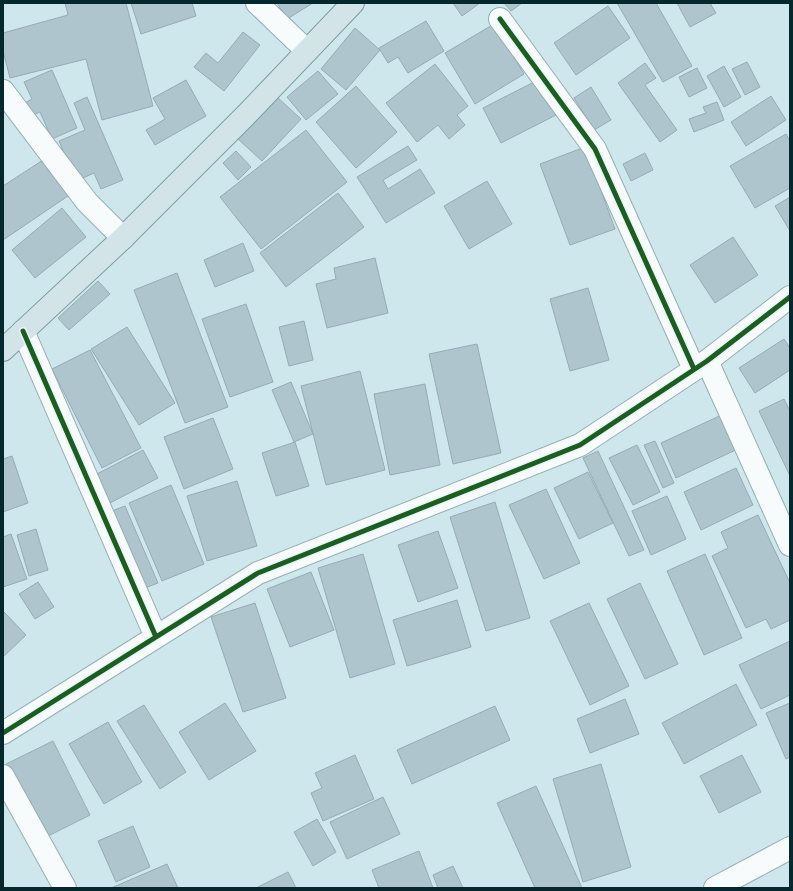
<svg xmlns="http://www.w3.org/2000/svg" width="793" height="891" font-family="Quicksand,sans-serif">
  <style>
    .building { fill: #aec5ce; stroke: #94acb3 }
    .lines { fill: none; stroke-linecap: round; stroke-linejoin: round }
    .minor-casing { stroke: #94afb4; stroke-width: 24 }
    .tertiary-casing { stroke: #94afb4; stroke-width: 24 }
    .primary-casing { stroke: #7aa0a6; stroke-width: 24 }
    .minor { stroke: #f8fbfc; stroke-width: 22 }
    .tertiary { stroke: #f8fbfc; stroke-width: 22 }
    .primary { stroke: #d2e4e7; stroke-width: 22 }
    .cycleway-casing { stroke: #e7f6f9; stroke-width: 8 }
    .cycleway { stroke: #1b5e20; stroke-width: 5 }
  </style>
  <rect width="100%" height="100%" fill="#cee7ec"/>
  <path class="building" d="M65,3H126L153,106L102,120L86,59L10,78L3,51V33L68,15Z
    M131,3H192L196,16L141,34Z
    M277,3H313L287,19Z
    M453,3H480L462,16Z
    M504,3H522L511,11Z
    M617,3H656L692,66L663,82Z
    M677,3H710L716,13L690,27Z
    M608,6L630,38L576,75L554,43Z
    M426,21L444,51L408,73L398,57L388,63L379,48Z
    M494,24L524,74L475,104L445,53Z
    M355,28L380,50L346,90L321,69Z
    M243,32L260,45L224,91L194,67L206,53L218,63Z
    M747,62L760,87L745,95L732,69Z
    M645,63L656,78L645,85L677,130L660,142L618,83Z
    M435,64L468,106L457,115L465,125L449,139L438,125L417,142L386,103Z
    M724,66L741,97L724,107L707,76Z
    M697,68L707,88L689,97L679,77Z
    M52,70L77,128L52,139L40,112L29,117L23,104L32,99L24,82Z
    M318,71L338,94L306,120L287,97Z
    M542,78L560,113L501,143L483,108Z
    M186,80L206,116L155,145L146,130L165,119L153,98Z
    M356,86L397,132L356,168L316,122Z
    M591,87L611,120L594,130L574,98Z
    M771,96L786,120L746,146L731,122Z
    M87,97L123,180L101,189L94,173L76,181L59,141L85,130L74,103Z
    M277,97L301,119L262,161L238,139Z
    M717,102L724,120L694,132L689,119L706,113L703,107Z
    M306,130L347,182L261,249L220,197Z
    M786,134L790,141V188L755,208L730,166Z
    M408,146L417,160L383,180L388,189L420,169L435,193L386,223L357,177Z
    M585,147L615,229L570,245L540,164Z
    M236,151L251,167L238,180L223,163Z
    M645,153L653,170L631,181L623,164Z
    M43,160L68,196L3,240V186Z
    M487,181L512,224L469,249L444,206Z
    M338,193L364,227L286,287L260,253Z
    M790,197V231L775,206Z
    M62,208L86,237L35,278L12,250Z
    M733,237L758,275L715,303L690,265Z
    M243,243L254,271L215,287L204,260Z
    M375,258L388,313L327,328L316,284L336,279L334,268Z
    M177,273L228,407L185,423L134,290Z
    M98,281L110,294L69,330L58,318Z
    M588,288L609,360L570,371L550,299Z
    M246,304L273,382L230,397L202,319Z
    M304,321L313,360L289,366L279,327Z
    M127,327L175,403L139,425L91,349Z
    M784,339L790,348V370L755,393L739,368Z
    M477,344L501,453L453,464L429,354Z
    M90,350L141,448L102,468L52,369Z
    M360,371L385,470L326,485L301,386Z
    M291,382L313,434L294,442L272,390Z
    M425,384L440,465L390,475L374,394Z
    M784,399L790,411V476L759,411Z
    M728,412L744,446L676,478L661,443Z
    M213,418L233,469L184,489L164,437Z
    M655,441L674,483L663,488L644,445Z
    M295,442L309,486L276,496L262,453Z
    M637,445L660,492L633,505L609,458Z
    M143,450L158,478L110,503L95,475Z
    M598,451L644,550L629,556L583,458Z
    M12,456L28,503L3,512V459Z
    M736,468L753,505L701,530L684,492Z
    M588,472L613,523L579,539L554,488Z
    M237,481L257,546L207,561L187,496Z
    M171,485L204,564L162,581L129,503Z
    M546,489L580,563L544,579L509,505Z
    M667,496L686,539L651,555L632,511Z
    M495,502L530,618L486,631L450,517Z
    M125,506L158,583L145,588L112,511Z
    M758,515L790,583V620L771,629L766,619L746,628L712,556L728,548L721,532Z
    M36,529L48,570L29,576L17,535Z
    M438,531L458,588L418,602L398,545Z
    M11,534L27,579L3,587V537Z
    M363,554L395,664L350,678L318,568Z
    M705,554L742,638L704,655L667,571Z
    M311,572L334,630L290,647L267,589Z
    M38,582L54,607L35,619L19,594Z
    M640,583L678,664L645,679L607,599Z
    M457,600L471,647L407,666L393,620Z
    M255,603L286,698L243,712L211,617Z
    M589,603L629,686L590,705L550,621Z
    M3,611L26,635L3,657Z
    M790,641V695L761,709L739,665Z
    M736,684L757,725L684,764L662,723Z
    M625,699L639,734L590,753L577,719Z
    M225,703L256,751L209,780L179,732Z
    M790,703V757L786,759L766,713Z
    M144,705L186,772L160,789L117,721Z
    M495,706L510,740L412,784L397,750Z
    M108,722L142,782L104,804L69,744Z
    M53,741L90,815L44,838L6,764Z
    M355,755L374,799L323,821L311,793L322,788L315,773Z
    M742,755L761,792L719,813L700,776Z
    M601,764L631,867L583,882L553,779Z
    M536,786L582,888H535L497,803Z
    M383,797L400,834L347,859L330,822Z
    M317,819L336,852L313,866L294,832Z
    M133,826L150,867L116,882L98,841Z
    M419,851L433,888H379L372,870Z
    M167,864L178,888H111Z
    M453,866L463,888H438L433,875Z
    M288,872L296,888H256Z"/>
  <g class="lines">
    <g class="minor-casing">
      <path id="minor" d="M257,3L307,51
        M500,19L595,149L694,369
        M3,91L87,202L123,238
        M23,331L156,637
        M707,361L790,545
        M3,733L258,573L580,445L707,361L790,297
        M3,776L65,888"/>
    </g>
    <g class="tertiary-casing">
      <path id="tertiary" d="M715,888L790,848"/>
    </g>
    <g class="primary-casing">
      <path id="primary" d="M3,350L123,238L246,115L353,3"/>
    </g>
    <use href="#minor" class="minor"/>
    <use href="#tertiary" class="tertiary"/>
    <use href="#primary" class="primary"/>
    <g class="cycleway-casing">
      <path id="cycleway" d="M500,19L595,149L694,369
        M23,331L156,637
        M3,733L258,573L580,445L707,361L790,297"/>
    </g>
    <use href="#cycleway" class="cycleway"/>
  </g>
  <rect width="793" height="891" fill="none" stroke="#05282f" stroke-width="8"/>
</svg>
